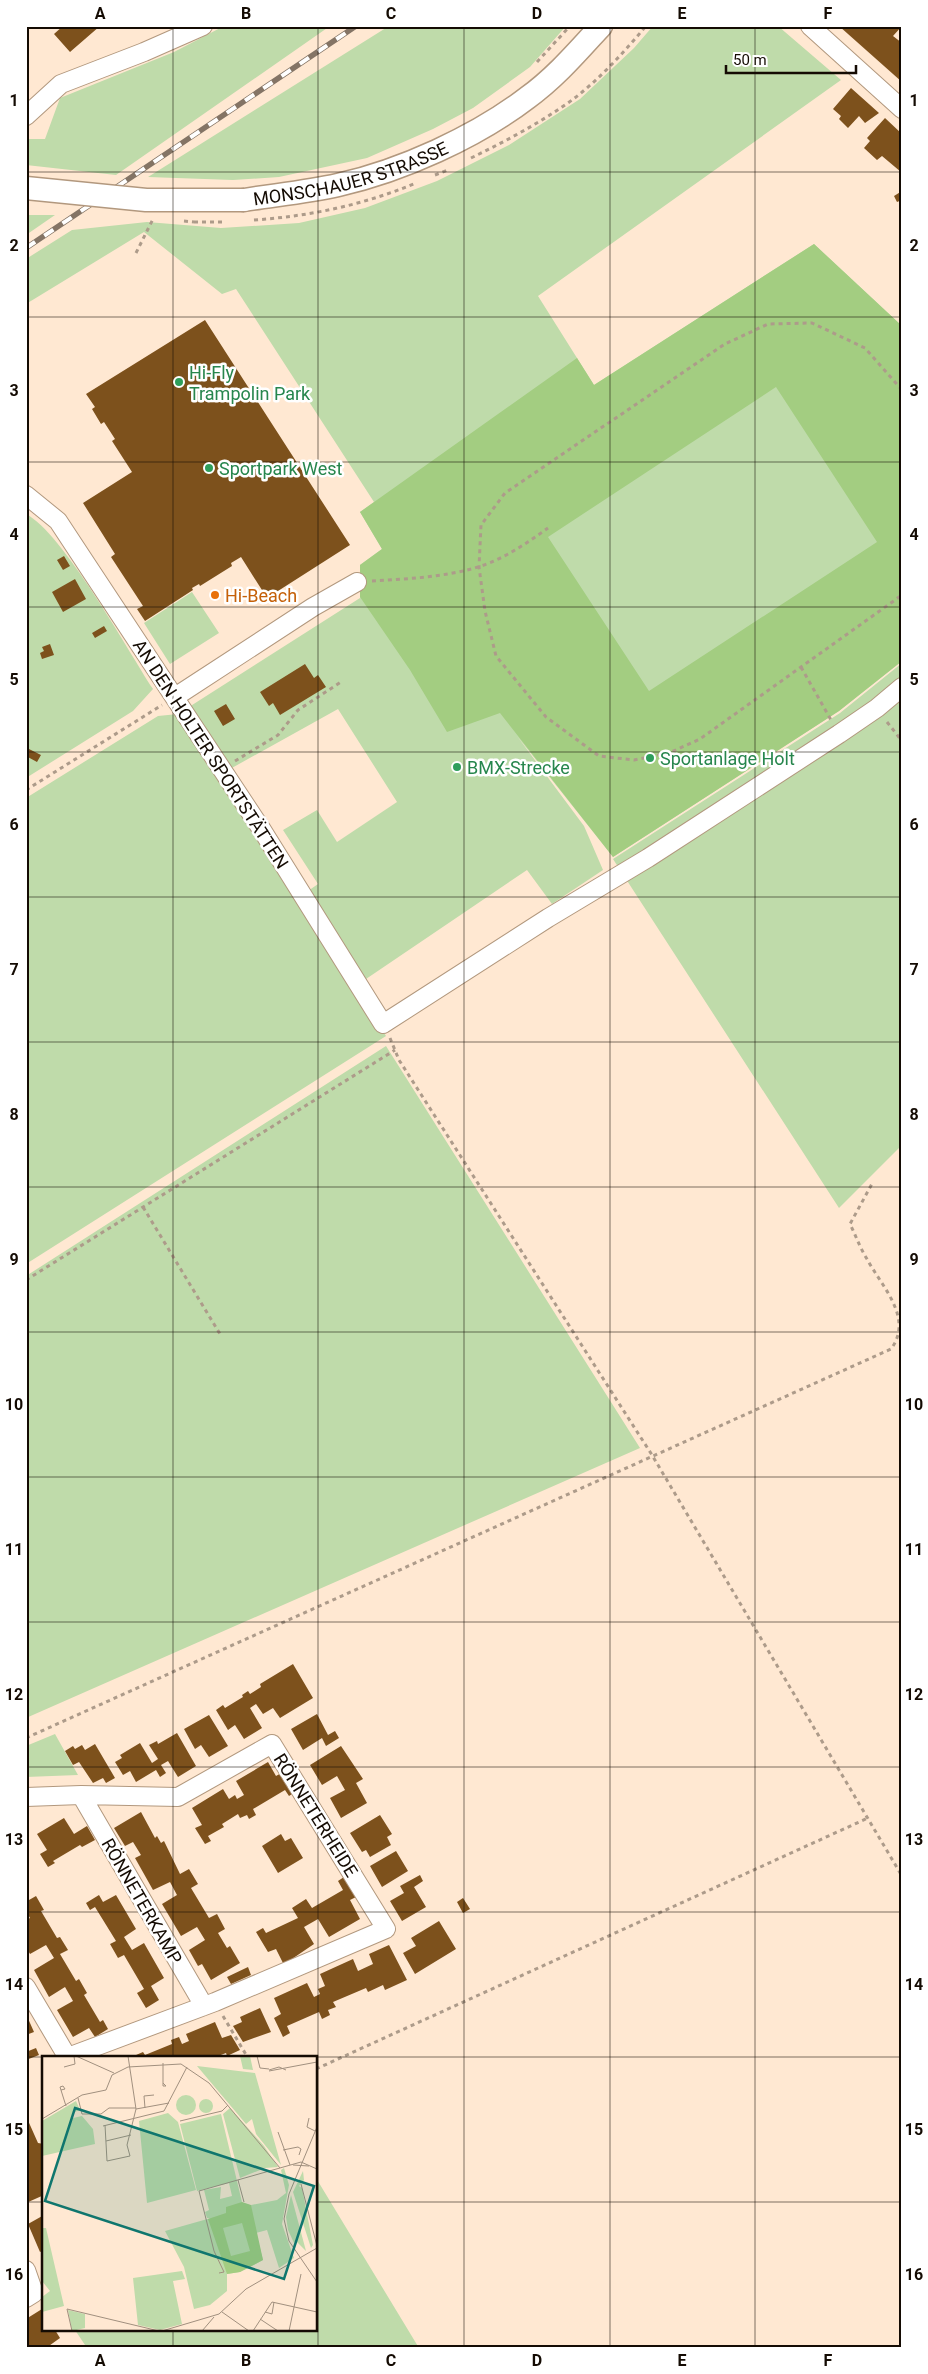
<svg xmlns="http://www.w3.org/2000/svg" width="928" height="2374" font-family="Roboto,sans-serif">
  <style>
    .green { fill: #bfdbaa }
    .forest { fill: #a3cd81; fill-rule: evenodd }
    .building { fill: #7d511c }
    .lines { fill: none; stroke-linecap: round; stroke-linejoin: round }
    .minor-casing { stroke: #b2987e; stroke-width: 20 }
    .major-casing { stroke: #b2987e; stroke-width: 25 }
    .path { stroke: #ad9b8a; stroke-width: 3; stroke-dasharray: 4 4; stroke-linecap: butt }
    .minor { stroke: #fff; stroke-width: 18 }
    .major { stroke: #fff; stroke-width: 22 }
    .rail-casing { stroke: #847465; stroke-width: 5.5 }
    .rail { stroke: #fff; stroke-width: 4; stroke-dasharray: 11; stroke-linecap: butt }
    .major-bridge-casing { stroke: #b2987e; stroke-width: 25; stroke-linecap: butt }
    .path-bridge { stroke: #ad9b8a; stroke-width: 3; stroke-dasharray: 4 4; stroke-linecap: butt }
    .major-bridge { stroke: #fff; stroke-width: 22 }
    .grid { fill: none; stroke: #140b03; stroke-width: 1; stroke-opacity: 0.55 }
    .leisure-dot { fill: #2e9e5b; stroke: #fff; stroke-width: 2 }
    .food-dot { fill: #e8710a; stroke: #fff; stroke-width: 2 }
    .labels { text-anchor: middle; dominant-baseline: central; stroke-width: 5; stroke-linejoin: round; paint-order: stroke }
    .street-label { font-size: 18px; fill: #140b03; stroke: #fff }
    .leisure-label { font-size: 18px; fill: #27864d; stroke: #fff; text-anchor: start }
    .food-label { font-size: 18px; fill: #c56008; stroke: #fff; text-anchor: start }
    .inset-road { fill: none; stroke: #a1907f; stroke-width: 1 }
    .view { fill: #0f766e; fill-opacity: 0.15; stroke: #0f766e; stroke-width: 2.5 }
    .inset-edge { fill: none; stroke: #140b03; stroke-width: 2.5 }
    .neatline { fill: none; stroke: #140b03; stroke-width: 2 }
    .grid-label { font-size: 16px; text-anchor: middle; font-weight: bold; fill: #140b03 }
  </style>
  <rect width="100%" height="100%" fill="#ffe8d2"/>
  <path class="green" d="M224,26H330L116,175L26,165V139H45L60,98L174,52Z
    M389,26H566L530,67L473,108L433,129L367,158L279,177L233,180L148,177Z
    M653,26H778L841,80L538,296L594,385L814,244L902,326V661L839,711L613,857L517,736L584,826L603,870L552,904L527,870L366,979L308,891L318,884L283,830L317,810L337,842L397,802L338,709L221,774L386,1036L26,1264V798L158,716L178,714L360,598V565L382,549L360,512L374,502L236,289L222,294L144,232L26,304V259L72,230L147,222L221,228L299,223L365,208L437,181L509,145L580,99L634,48Z
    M26,215H55L26,235Z
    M26,514C63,533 127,649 153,689L133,711L26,778Z
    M192,592L219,633L170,664L144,623Z
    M902,663V1145L839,1208L613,859L840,713Z
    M386,1046L640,1448L26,1718V1276Z
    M55,1734L78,1775L26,1777V1746Z
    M316,2178L419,2348H87L75,2330H316Z"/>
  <path class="forest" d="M814,244L902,326V661L839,711L613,857L500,713L447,732L410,670L360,597V565L382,549L360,512L577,358L594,385ZM776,387L877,542L649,691L548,537Z"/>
  <path class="building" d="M63,26H100L70,52L54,34Z
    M839,26H902L893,36L902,43V82Z
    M851,88L879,113L865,123L859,116L848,128L839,119L841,116L833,109Z
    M885,118L902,134L901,172L882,156L877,160L864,148L870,141L867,138Z
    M902,191V200L897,202L894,196Z
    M205,320L350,545L267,598L241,557L231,563L232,566L200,586L199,584L192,588L193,590L145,621L137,609L143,606L111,557L115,554L83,503L132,472L112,441L115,439L104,422L101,424L92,409L95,407L86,394Z
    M64,556L70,566L63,570L57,560Z
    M75,579L86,599L63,612L52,592Z
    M104,626L107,631L95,638L92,633Z
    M50,644L54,655L42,659L40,653L44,651L42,647Z
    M305,664L314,678L318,675L326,687L280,715L273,703L269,706L260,692Z
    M226,704L235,719L223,726L214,711Z
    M27,748L41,755L37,762L26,756Z
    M293,1664L313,1698L280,1718L273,1708L263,1714L256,1704L250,1708L262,1728L244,1739L235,1725L228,1730L216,1710L223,1705L225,1708L243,1697L242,1695L248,1691L250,1694L261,1687L260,1684Z
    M317,1714L328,1735L335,1731L339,1738L326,1746L322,1738L303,1750L291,1729Z
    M209,1715L228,1746L209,1757L201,1745L195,1749L184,1729Z
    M177,1733L196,1766L178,1777L168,1761L161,1765L166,1773L160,1777L156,1770L136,1782L130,1771L123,1775L115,1762L122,1758L120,1755L140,1743L152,1763L158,1759L149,1745L157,1741L158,1744Z
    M95,1744L115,1778L106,1783L103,1778L93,1783L79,1762L73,1765L65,1751L73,1746L75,1749L82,1745L85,1750Z
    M341,1746L363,1779L356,1783L367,1803L341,1818L330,1798L345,1790L337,1776L322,1785L310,1765Z
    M268,1762L276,1776L283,1772L295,1792L289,1796L285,1790L253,1809L256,1815L249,1819L247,1815L240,1818L238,1814L222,1824L224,1827L208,1836L211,1841L205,1844L195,1828L202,1825L192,1808L223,1789L229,1799L235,1795L237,1799L244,1795L236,1781Z
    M141,1812L155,1838L157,1836L161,1843L164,1841L180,1874L189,1869L198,1884L191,1888L209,1918L217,1914L225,1929L218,1933L227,1948L230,1946L240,1963L211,1980L202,1964L198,1966L189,1950L205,1940L197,1927L181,1936L162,1904L177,1895L170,1882L153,1890L135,1858L141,1855L133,1842L125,1846L114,1828Z
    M380,1815L392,1834L387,1837L391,1845L370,1857L366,1850L362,1852L350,1833Z
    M64,1818L74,1834L87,1826L95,1840L82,1847L80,1845L53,1861L55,1863L48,1867L40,1854L47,1850L37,1834Z
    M281,1834L285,1841L291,1838L303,1858L278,1873L262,1846Z
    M396,1851L408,1871L382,1887L370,1866Z
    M420,1875L423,1881L414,1887L426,1907L402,1921L390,1901L404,1893L400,1886Z
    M344,1877L356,1897L350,1900L360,1919L329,1937L318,1919L304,1927L314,1944L286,1963H283L276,1949L268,1952L256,1932L263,1928L266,1933L298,1918L292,1908L306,1899L312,1908L343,1890L338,1881Z
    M99,1895L103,1902L116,1895L136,1929L124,1937L132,1950L144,1943L164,1978L151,1986L159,2000L146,2008L137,1993L144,1989L124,1955L118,1958L110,1944L116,1941L95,1907L90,1910L86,1903Z
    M26,1896L29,1900L36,1896L44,1910L41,1911L57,1938L60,1937L68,1950L60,1954L76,1981L79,1979L87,1993L84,1995L100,2022L103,2020L108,2029L95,2037L89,2028L73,2037L57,2010L73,2001L65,1987L49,1997L34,1970L54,1958L46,1945L30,1954L26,1947V1920L30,1918L26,1911Z
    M463,1898L470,1909L463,1913L457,1902Z
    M439,1921L456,1949L415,1974L403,1953L416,1946L411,1938Z
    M389,1945L407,1980L385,1990L383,1985L368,1992L366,1988L333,2002L336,2007L328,2010L330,2015L322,2019L319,2012L287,2026L290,2033L283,2037L274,2018L281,2014L274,1998L307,1983L314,1997L320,1994L318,1989L325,1986L320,1974L353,1959L358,1971L373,1964L369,1954Z
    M248,1967L251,1975L231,1984L227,1977Z
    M260,2008L271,2032L243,2042L233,2026L242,2022L240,2017Z
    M26,2014L34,2032L26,2035Z
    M215,2022L222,2038L231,2035L240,2050L227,2056L226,2053L213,2058H187L186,2055L179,2058H129L143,2052L145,2055L172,2044L171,2040L179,2037L182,2044L189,2041L186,2034Z
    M36,2048L39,2055L26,2060V2052Z
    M26,2116L38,2143L44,2144V2195L26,2203Z
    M44,2215V2250L40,2252L28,2224Z
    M42,2309L44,2313V2330H55L60,2338L46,2348H26V2319Z"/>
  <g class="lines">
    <g class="minor-casing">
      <path id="minor" d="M810,26L902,109
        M26,116L61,84L144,52L203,26
        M26,495L58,521L83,559L262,830L383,1024L548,918L648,858L839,734L877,708L902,687
        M175,697L313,607L357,582
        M81,1795L204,2006
        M26,1797L81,1795L178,1797L272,1744L386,1929L215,2002L68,2057
        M26,1987L68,2058
        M26,2270L34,2293L26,2298"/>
    </g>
    <g class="major-casing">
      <g id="major">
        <path id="s1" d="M244,200C275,195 307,192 338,185C401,171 476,137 527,98C555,78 578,51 601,26"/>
      </g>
    </g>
    <path class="path" d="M537,62L570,26
      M471,158C506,141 540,123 572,100C599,80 624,52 646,26
      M435,175L448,170
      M254,220C311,216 363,205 416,183
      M194,222H226
      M136,253L153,219
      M902,390L865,348L812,323L768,324L725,344L505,493L481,525L479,567L485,611L496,656L546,717L599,756L634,760L669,753L700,739L902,595
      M372,581C407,579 445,577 478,567C504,559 527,543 548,528
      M801,667L831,720
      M887,722L902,741
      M235,761L278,735L298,710L341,682
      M26,790L162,705
      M390,1038L399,1060L652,1455L902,1876
      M143,1207L220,1334
      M26,1280L395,1050
      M26,1738L891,1349C914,1318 882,1287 867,1259C860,1248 856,1236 850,1224L873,1182
      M223,2016L248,2058
      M316,2069L868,1818"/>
    <use href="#minor" class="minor"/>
    <use href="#major" class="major"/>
    <g class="rail-casing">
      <path id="rail" d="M26,248L356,26"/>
    </g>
    <use href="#rail" class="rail"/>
    <g class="major-bridge-casing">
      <path id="major-bridge" d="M26,188L146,200H244"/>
    </g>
    <path class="path-bridge" d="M184,221L194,222"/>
    <use href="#major-bridge" class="major-bridge"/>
  </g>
  <path class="grid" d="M173,26V2058M318,26V2348M464,26V2348M610,26V2348M755,26V2348M26,172H902M26,317H902M26,462H902M26,607H902M26,752H902M26,897H902M26,1042H902M26,1187H902M26,1332H902M26,1477H902M26,1622H902M26,1767H902M26,1912H902M26,2057H902M26,2202H44M316,2202H902M173,2330V2348"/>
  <g class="leisure-dot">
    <circle cx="179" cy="382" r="5"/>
    <circle cx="209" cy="468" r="5"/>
    <circle cx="650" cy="758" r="5"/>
    <circle cx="457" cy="767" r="5"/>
  </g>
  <circle class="food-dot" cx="215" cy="595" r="5"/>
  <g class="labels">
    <g class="street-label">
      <text stroke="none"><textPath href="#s1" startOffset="110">MONSCHAUER STRASSE</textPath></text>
      <text transform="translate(211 754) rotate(57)">AN DEN HOLTER SPORTSTÄTTEN</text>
      <text transform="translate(316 1815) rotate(58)">RÖNNETERHEIDE</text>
      <text transform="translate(142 1901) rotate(60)">RÖNNETERKAMP</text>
    </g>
    <g class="leisure-label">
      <text x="189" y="372">Hi-Fly<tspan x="189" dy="21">Trampolin Park</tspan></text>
      <text x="219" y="468">Sportpark West</text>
      <text x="660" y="758">Sportanlage Holt</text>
      <text x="467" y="767">BMX-Strecke</text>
    </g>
    <g class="food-label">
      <text x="225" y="595">Hi-Beach</text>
    </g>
  </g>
  <g transform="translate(42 2056)">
    <rect width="275" height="275" fill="#ffe8d2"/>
    <path d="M198,0H208L211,14L201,13ZM155,10L213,17L239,109L214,78L210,63L204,68ZM134 49a10 10 0 1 1 20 0a10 10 0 1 1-20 0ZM157 50a7 7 0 1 1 14 0a7 7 0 1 1-14 0ZM34,45L38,54L30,57L31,62L40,60L51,73L53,88L0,100V65ZM188,52L222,90L236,111L223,112L198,122L181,58ZM126,57L136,66L154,134L105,147L97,65ZM179,58L200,146L204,150L235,144L244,137L239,114L242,112L247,129L240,168L252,202L237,212L225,174L214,177L221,204L198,216L185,218V235L168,249L152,253L142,211L123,175L169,162H165L163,156L167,154L162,134L179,131L178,143L190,140L187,127L155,135L138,68ZM261,115L262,124L257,130L260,132L271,189L269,192L251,136ZM249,139L264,195L254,185L252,187L246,174L244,161ZM0,172H4L22,250L0,256V241L8,235L0,225ZM140,215L143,223L131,225L140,268L118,274L96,269L91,222ZM26,254L43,258V272L30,275Z" fill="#bfdbaa"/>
    <path d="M200,146L209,149L221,204L198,216L185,218L166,163L184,157V151ZM200,167L208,195L189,200L181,172Z" fill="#a3cd81" fill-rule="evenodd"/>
    <path class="inset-road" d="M34,0L72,17M215,0L218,12L227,13M121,7V30H124L121,27M22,11L33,8L32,0M227,14L237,11L244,14M227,15L275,6M19,34L23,33L21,30L18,31L24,50M36,42L40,58H59L67,52H94M103,52L102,40L112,39M94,53L127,47M267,62L265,71L273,75M0,63L40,39L64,34L70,19L86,11L139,8L167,27L238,112M138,65L180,55L186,49M63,69L65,105L88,100L85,89L94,53L86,0M61,70L122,55L145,11M275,71L247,138L242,163L247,185L275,226M236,76L248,109M64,85L89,79M241,94L256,91L259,93L257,99M251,109L267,110M196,124L202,146M259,128L275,190M177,217L182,216L172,195L157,135L259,106L275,113M180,256L207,275M223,256L230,258L232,246M218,263L236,275M30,275L25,253L117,275M120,275L177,258L204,233L275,192M160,275L172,261M211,275L230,246L275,256M247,275L259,218"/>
    <path class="view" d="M33,52L272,130L242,223L3,145Z"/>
    <rect width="275" height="275" class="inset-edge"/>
  </g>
  <rect width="928" height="2374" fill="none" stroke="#ffffff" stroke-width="55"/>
  <path d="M726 65v8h130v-8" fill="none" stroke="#140b03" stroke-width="2.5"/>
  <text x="733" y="65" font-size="15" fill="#140b03" stroke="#ffffff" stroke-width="4" paint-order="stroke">50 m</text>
  <rect x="28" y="28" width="872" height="2318" class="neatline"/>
  <g class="grid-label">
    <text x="100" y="19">A</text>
    <text x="246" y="19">B</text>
    <text x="391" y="19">C</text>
    <text x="537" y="19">D</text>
    <text x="682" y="19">E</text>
    <text x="828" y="19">F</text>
    <text x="14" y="106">1</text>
    <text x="914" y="106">1</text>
    <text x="14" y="251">2</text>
    <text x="914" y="251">2</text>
    <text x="14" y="396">3</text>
    <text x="914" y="396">3</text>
    <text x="14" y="540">4</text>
    <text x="914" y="540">4</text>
    <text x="14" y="685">5</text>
    <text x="914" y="685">5</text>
    <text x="14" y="830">6</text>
    <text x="914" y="830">6</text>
    <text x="14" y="975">7</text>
    <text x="914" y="975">7</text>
    <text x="14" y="1120">8</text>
    <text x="914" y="1120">8</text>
    <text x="14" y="1265">9</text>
    <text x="914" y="1265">9</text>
    <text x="14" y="1410">10</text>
    <text x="914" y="1410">10</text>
    <text x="14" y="1555">11</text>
    <text x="914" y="1555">11</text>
    <text x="14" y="1700">12</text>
    <text x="914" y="1700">12</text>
    <text x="14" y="1845">13</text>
    <text x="914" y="1845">13</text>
    <text x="14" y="1990">14</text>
    <text x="914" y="1990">14</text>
    <text x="14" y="2135">15</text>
    <text x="914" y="2135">15</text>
    <text x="14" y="2280">16</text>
    <text x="914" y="2280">16</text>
    <text x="100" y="2366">A</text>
    <text x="246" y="2366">B</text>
    <text x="391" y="2366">C</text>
    <text x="537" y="2366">D</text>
    <text x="682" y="2366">E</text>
    <text x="828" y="2366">F</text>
  </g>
</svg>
